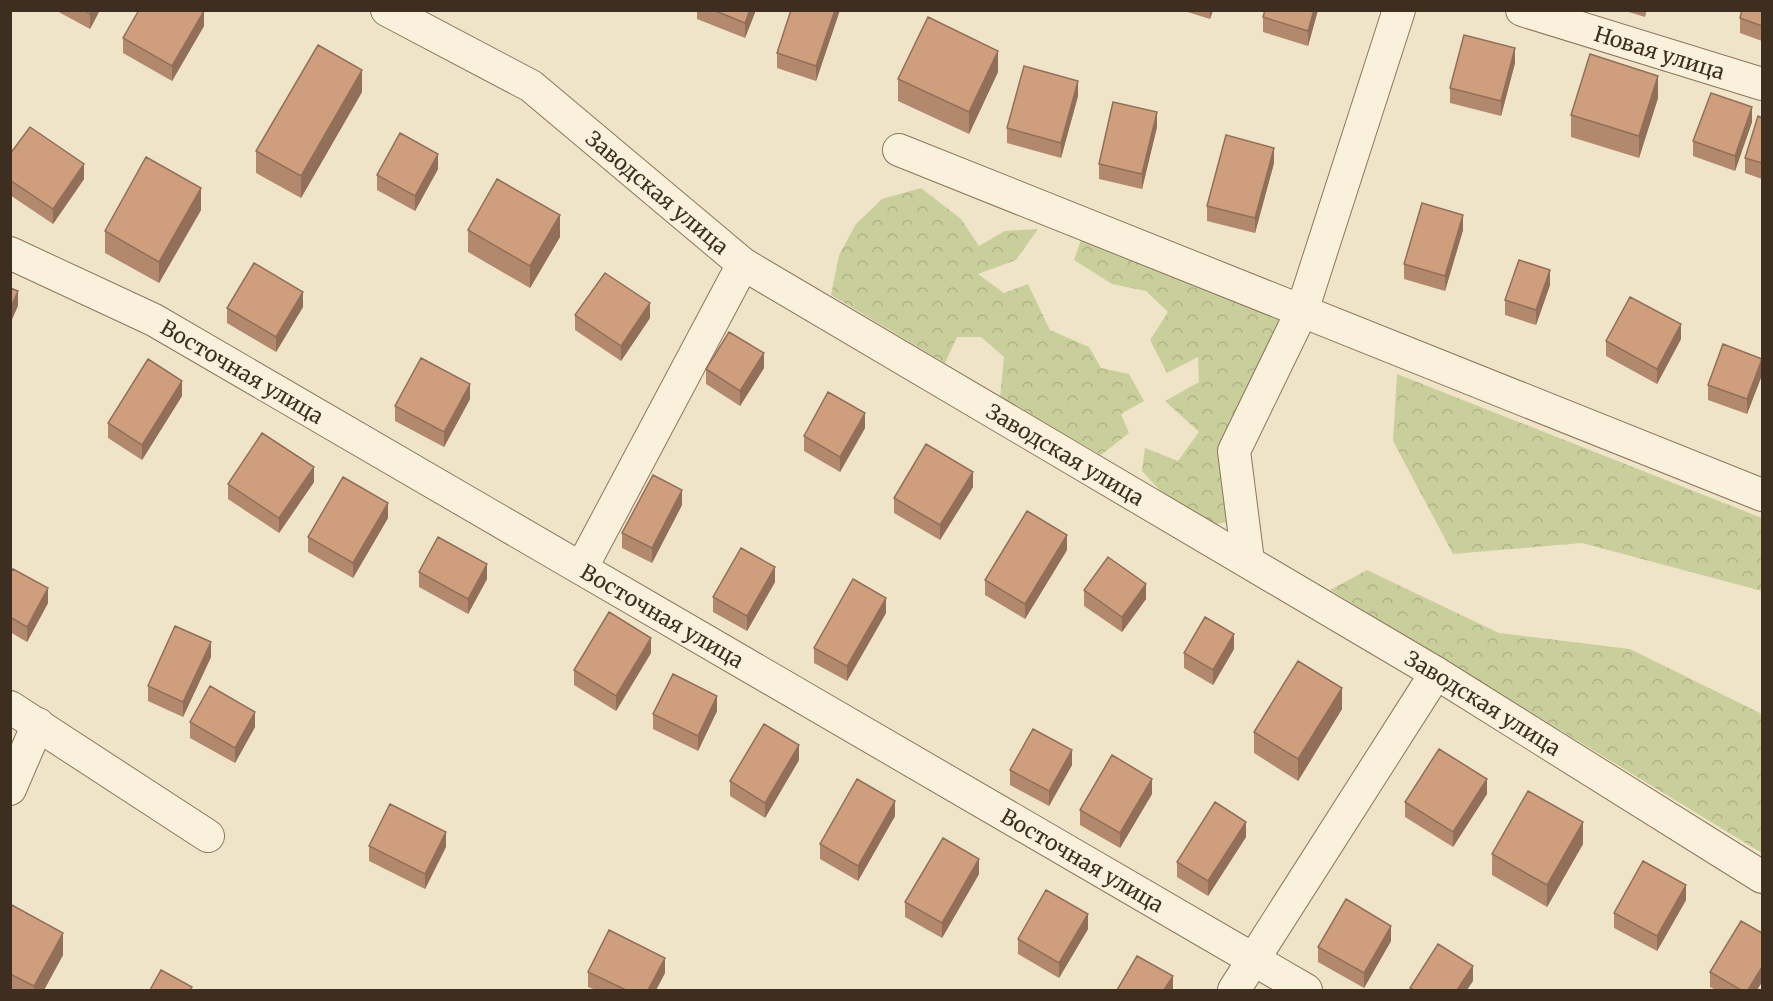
<svg xmlns="http://www.w3.org/2000/svg" width="1773" height="1001" font-family="Merriweather,serif">
  <style>
    .forest { fill: url(#forest-crowns) }
    .lines { fill: none; stroke-linecap: round; stroke-linejoin: round }
    .minor-casing { stroke: #8d765c; stroke-width: 34 }
    .minor { stroke: #faf1dc; stroke-width: 32 }
    .wall { fill: #b2896c }
    .shaded-wall { fill: #916f58 }
    .building { fill: #cf9f7d; stroke: #916f58; stroke-width: 1.5 }
    .labels { text-anchor: middle; dominant-baseline: central; stroke-width: 5; stroke-linejoin: round; paint-order: stroke }
    .street-label { font-size: 21px; fill: #3d2e20; stroke: #f7eed8 }
  </style>
  <defs>
    <pattern id="forest-crowns" width="20" height="18" patternUnits="userSpaceOnUse" patternTransform="scale(1.5)"><rect width="20" height="18" fill="#c9cf9b"/><path d="M2 6a3 3 0 1 1 6 0M12 15a3 3 0 1 1 6 0" fill="none" stroke="#aeb285"/></pattern>
  </defs>
  <rect width="100%" height="100%" fill="#f0e4c8"/>
  <path class="forest" d="M921,188L961,219L979,246L1005,231L1038,229L1016,260L978,274L1004,293L1028,284L1050,330L1089,347L1101,368L1129,374L1144,401L1121,414L1129,433L1101,455L1000,398L1004,357L981,337H957L945,363L831,295L839,255L856,224L882,199Z
    M1081,240L1114,248L1229,280L1286,323L1229,522L1210,525L1168,499L1142,471L1145,448L1178,461L1199,432L1165,401L1199,382L1198,357L1167,373L1150,340L1168,312L1146,291L1112,284L1074,260Z
    M1397,374L1762,518V591L1582,543L1453,554L1393,441Z
    M1367,570L1499,633L1630,649L1762,714V853L1330,590Z"/>
  <g class="lines">
    <g class="minor-casing">
      <g id="minor">
        <path id="s1" d="M387,10L531,86L743,264L1436,673L1762,877"/>
        <path id="s2" d="M1522,10L1762,84"/>
        <path d="M899,150L1762,495"/>
        <path id="s3" d="M10,253L154,320L1306,990"/>
        <path d="M1248,561L1234,451L1302,311L1399,10"/>
        <path d="M582,567L743,264"/>
        <path d="M10,707L208,836"/>
        <path d="M10,789L38,724"/>
        <path d="M1234,990L1436,673"/>
      </g>
    </g>
    <use href="#minor" class="minor"/>
  </g>
  <path class="wall" d="M55,10H100L90,29Z
    M697,10H756L745,38L697,19Z
    M791,10H840L816,81L777,68V53Z
    M1181,10H1213L1210,19Z
    M1265,10H1318L1308,46L1263,32V17Z
    M1622,10H1647L1645,17Z
    M1762,10V41L1740,33V18Z
    M204,26L172,81L123,53V38Z
    M1515,63L1501,116L1450,103V88Z
    M998,72L969,134L898,101V79Z
    M362,92L301,198L256,173V151Z
    M1078,96L1061,158L1007,143V128Z
    M1658,98L1639,158L1571,137V115Z
    M1762,118V179L1745,173V158Z
    M1752,122L1735,171L1693,156V141Z
    M1157,127L1142,189L1099,179V164Z
    M10,154L84,179L53,224L10,195Z
    M1274,163L1255,233L1207,221V206Z
    M438,169L415,211L377,190V175Z
    M201,210L159,283L105,253V231Z
    M468,230L560,237L530,288L468,252Z
    M1463,230L1445,291L1404,279V264Z
    M1550,285L1536,325L1505,315V300Z
    M303,307L276,352L227,323V308Z
    M575,315L650,318L621,361L575,330Z
    M1681,339L1657,384L1606,356V341Z
    M1762,359V375L1747,414L1708,400V385Z
    M764,368L740,406L706,384V369Z
    M182,396L142,460L108,438V423Z
    M470,399L444,447L395,421V406Z
    M865,428L840,472L804,451V436Z
    M314,482L279,533L228,499V484Z
    M973,487L940,540L894,513V498Z
    M682,505L652,563L622,548V533Z
    M388,518L353,578L308,552V537Z
    M1067,550L1025,619L985,595V580Z
    M419,572L487,579L468,614L419,587Z
    M10,574L48,603L27,642L10,632Z
    M775,582L747,631L713,612V597Z
    M1084,590L1146,599L1122,632L1084,606Z
    M886,613L847,681L814,663V648Z
    M1234,649L1213,685L1184,668V653Z
    M651,653L616,711L574,685V670Z
    M211,657L183,717L148,701V686Z
    M1342,709L1298,781L1254,753V732Z
    M717,711L698,751L653,729V714Z
    M190,722L255,727L235,763L190,738Z
    M799,760L765,818L730,796V781Z
    M1072,765L1049,806L1010,785V770Z
    M1152,794L1120,848L1080,825V810Z
    M1487,794L1453,847L1405,817V802Z
    M895,816L858,881L820,859V844Z
    M1246,837L1208,896L1177,877V862Z
    M1583,844L1547,907L1492,875V854Z
    M369,846L446,847L425,889L369,861Z
    M979,874L942,938L905,917V902Z
    M1686,900L1657,951L1614,928V913Z
    M10,904L63,955L44,990H10Z
    M1088,929L1059,978L1018,954V939Z
    M1762,933V982L1757,990H1716L1710,987V972Z
    M1391,941L1364,988L1318,962V947Z
    M588,972L665,973L656,990H596L588,987Z"/>
  <path class="shaded-wall" d="M92,10H100L90,29V14Z
    M750,10H756L745,38V23Z
    M835,10H840L816,81V66Z
    M1210,10H1213L1210,19Z
    M1314,10H1318L1308,46V31Z
    M204,11V26L172,81V66Z
    M1515,48V63L1501,116V101Z
    M998,51V72L969,134V112Z
    M362,70V92L301,198V176Z
    M1658,76V98L1639,158V136Z
    M1078,81V96L1061,158V143Z
    M1752,107V122L1735,171V156Z
    M1157,112V127L1142,189V174Z
    M1274,148V163L1255,233V218Z
    M438,154V169L415,211V196Z
    M84,164V179L53,224V209Z
    M201,188V210L159,283V262Z
    M560,215V237L530,288V266Z
    M1463,215V230L1445,291V276Z
    M1550,270V285L1536,325V310Z
    M18,291V306L10,324V309Z
    M303,292V307L276,352V337Z
    M650,303V318L621,361V346Z
    M1681,324V339L1657,384V369Z
    M764,353V368L740,406V391Z
    M1762,359V375L1747,414V399Z
    M182,381V396L142,460V445Z
    M470,384V399L444,447V432Z
    M865,413V428L840,472V457Z
    M314,467V482L279,533V518Z
    M973,472V487L940,540V525Z
    M682,490V505L652,563V548Z
    M388,503V518L353,578V563Z
    M1067,535V550L1025,619V604Z
    M487,564V579L468,614V599Z
    M775,567V582L747,631V616Z
    M1146,584V599L1122,632V617Z
    M48,588V603L27,642V627Z
    M886,598V613L847,681V666Z
    M1234,634V649L1213,685V670Z
    M651,638V653L616,711V696Z
    M211,642V657L183,717V702Z
    M1342,688V709L1298,781V759Z
    M717,696V711L698,751V736Z
    M255,712V727L235,763V748Z
    M799,745V760L765,818V803Z
    M1072,750V765L1049,806V791Z
    M1152,779V794L1120,848V833Z
    M1487,779V794L1453,847V832Z
    M895,801V816L858,881V866Z
    M1246,822V837L1208,896V881Z
    M1583,822V844L1547,907V885Z
    M446,832V847L425,889V874Z
    M979,859V874L942,938V923Z
    M1686,885V900L1657,951V936Z
    M1088,914V929L1059,978V963Z
    M1391,926V941L1364,988V973Z
    M63,933V955L44,990H34V986Z
    M665,958V973L656,990H648Z
    M1473,966V981L1467,990H1457Z
    M1762,967V982L1757,990H1748Z
    M1173,976V990H1164Z"/>
  <path class="building" d="M83,10H92L90,14Z
    M139,10H203L204,11L172,66L123,38Z
    M713,10H750L745,23Z
    M791,10H835L816,66L777,53Z
    M1265,10H1314L1308,31L1263,17Z
    M1742,10H1762V26L1740,18Z
    M928,17L998,51L969,112L898,79Z
    M1464,35L1515,48L1501,101L1450,88Z
    M318,45L362,70L301,176L256,151Z
    M1590,54L1658,76L1639,136L1571,115Z
    M1024,66L1078,81L1061,143L1007,128Z
    M1711,93L1752,107L1735,156L1693,141Z
    M1113,102L1157,112L1142,174L1099,164Z
    M1758,116L1762,118V163L1745,158Z
    M30,127L84,164L53,209L10,180V154Z
    M400,133L438,154L415,196L377,175Z
    M1226,135L1274,148L1255,218L1207,206Z
    M146,157L201,188L159,262L105,231Z
    M497,179L560,215L530,266L468,230Z
    M1422,203L1463,215L1445,276L1404,264Z
    M1519,260L1550,270L1536,310L1505,300Z
    M254,263L303,292L276,337L227,308Z
    M605,273L650,303L621,346L575,315Z
    M10,288L18,291L10,309Z
    M1630,297L1681,324L1657,369L1606,341Z
    M729,332L764,353L740,391L706,369Z
    M1723,344L1762,359L1747,399L1708,385Z
    M421,358L470,384L444,432L395,406Z
    M148,359L182,381L142,445L108,423Z
    M828,392L865,413L840,457L804,436Z
    M262,433L314,467L279,518L228,484Z
    M926,444L973,472L940,525L894,498Z
    M653,475L682,490L652,548L622,533Z
    M343,477L388,503L353,563L308,537Z
    M1027,511L1067,535L1025,604L985,580Z
    M438,537L487,564L468,599L419,572Z
    M741,548L775,567L747,616L713,597Z
    M1108,557L1146,584L1122,617L1084,590Z
    M13,569L48,588L27,627L10,617V574Z
    M853,579L886,598L847,666L814,648Z
    M609,612L651,638L616,696L574,670Z
    M1205,617L1234,634L1213,670L1184,653Z
    M175,626L211,642L183,702L148,686Z
    M1298,661L1342,688L1298,759L1254,732Z
    M673,674L717,696L698,736L653,714Z
    M210,686L255,712L235,748L190,722Z
    M764,724L799,745L765,803L730,781Z
    M1033,729L1072,750L1049,791L1010,770Z
    M1439,749L1487,779L1453,832L1405,802Z
    M1112,755L1152,779L1120,833L1080,810Z
    M857,779L895,801L858,866L820,844Z
    M1528,791L1583,822L1547,885L1492,854Z
    M1215,802L1246,822L1208,881L1177,862Z
    M390,804L446,832L425,874L369,846Z
    M943,838L979,859L942,923L905,902Z
    M1643,861L1686,885L1657,936L1614,913Z
    M1046,890L1088,914L1059,963L1018,939Z
    M1346,899L1391,926L1364,973L1318,947Z
    M10,904L63,933L34,986L10,974Z
    M1741,921L1762,933V967L1748,990H1741L1710,972Z
    M609,930L665,958L648,990H626L588,972Z
    M1438,944L1473,966L1457,990H1414L1410,988Z
    M1137,956L1173,976L1164,990H1117Z
    M161,970L192,987L190,990H150Z"/>
  <g class="labels">
    <g class="street-label">
      <text stroke="none"><textPath href="#s2" startOffset="144">Новая улица</textPath></text>
      <text stroke="none"><textPath href="#s1" startOffset="328">Заводская улица</textPath></text>
      <text stroke="none"><textPath href="#s3" startOffset="261">Восточная улица</textPath></text>
      <text stroke="none"><textPath href="#s1" startOffset="814">Заводская улица</textPath></text>
      <text stroke="none"><textPath href="#s3" startOffset="747">Восточная улица</textPath></text>
      <text stroke="none"><textPath href="#s1" startOffset="1300">Заводская улица</textPath></text>
      <text stroke="none"><textPath href="#s3" startOffset="1233">Восточная улица</textPath></text>
    </g>
  </g>
  <rect width="1773" height="1001" fill="none" stroke="#3d2e20" stroke-width="24"/>
</svg>
